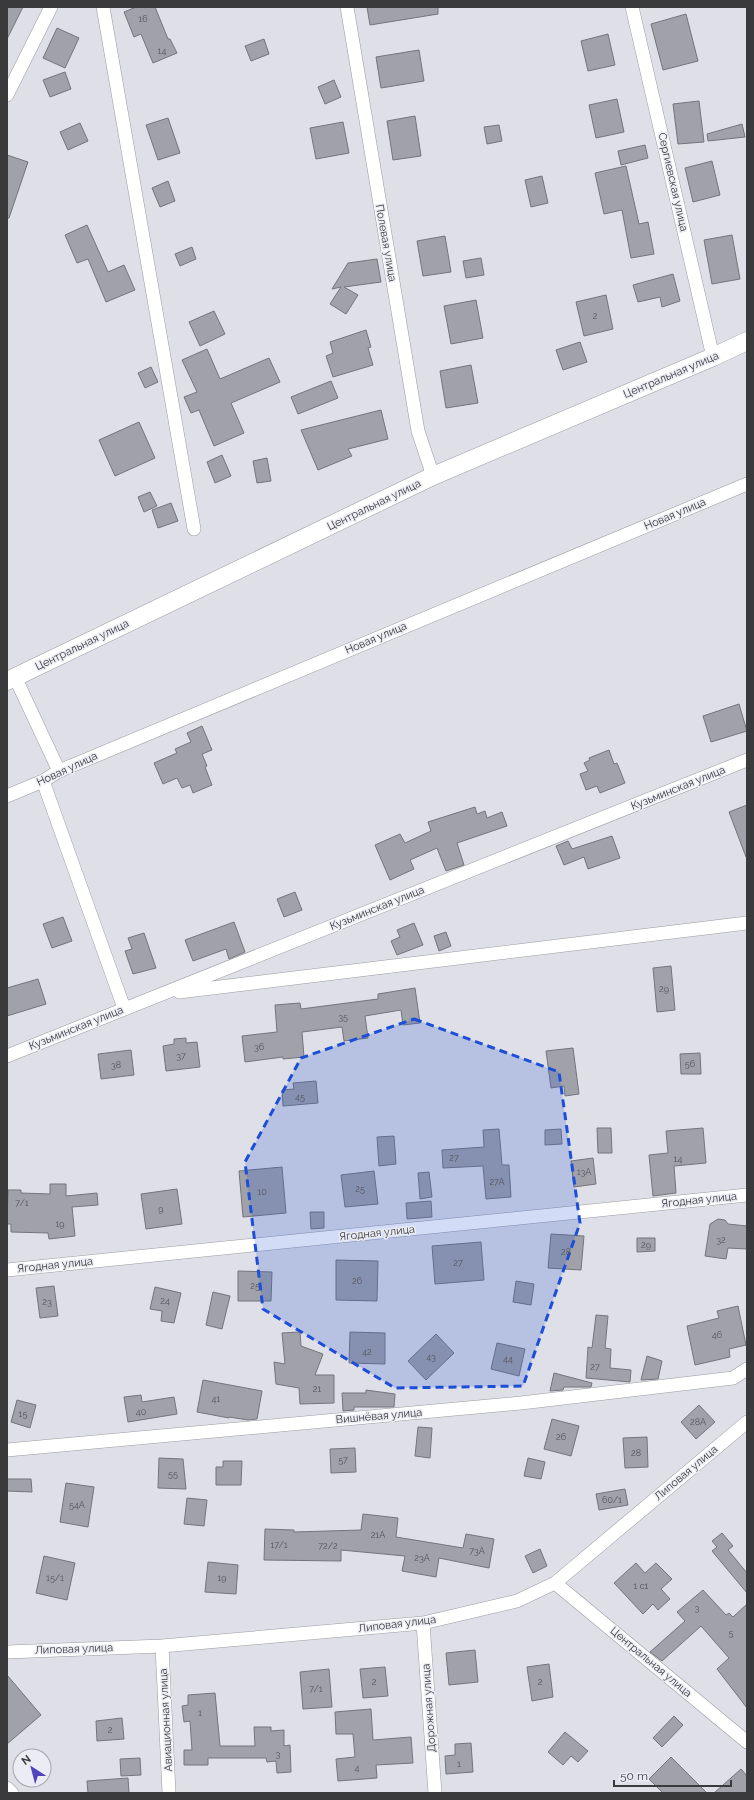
<svg xmlns="http://www.w3.org/2000/svg" width="754" height="1800" font-family="Raleway,sans-serif">
  <style>
    .building { fill: #a1a2a9; stroke: #74757b }
    .lines { fill: none; stroke-linecap: round; stroke-linejoin: round }
    .street-casing { stroke: #9a9ba2; stroke-width: 14 }
    .secondary-casing { stroke: #9a9ba2; stroke-width: 19 }
    .street { stroke: #fff; stroke-width: 13 }
    .secondary { stroke: #fff; stroke-width: 18 }
    .marked { fill: #1d4ed8; fill-opacity: 0.2; stroke: #1d4ed8; stroke-width: 3; stroke-dasharray: 8 5; stroke-linejoin: round }
    .labels { text-anchor: middle; dominant-baseline: central; stroke-width: 3; stroke-linejoin: round; paint-order: stroke }
    .number-label { font-size: 9px; fill: #545458 }
    .street-label { font-size: 11px; fill: #3a3a3d; stroke: #ececf4 }
  </style>
  <rect width="100%" height="100%" fill="#dedfe7"/>
  <path class="building" d="M7,7H23L7,39Z
    M136,7H155L168,39H170L177,53L153,63L141,34L134,37L124,12Z
    M367,7H438V14L370,25Z
    M686,14L698,61L663,70L651,24Z
    M57,28L79,38L65,68L43,58Z
    M608,34L615,65L588,71L581,41Z
    M264,39L269,54L251,61L245,46Z
    M419,50L424,81L381,88L376,57Z
    M65,72L71,89L50,97L43,80Z
    M334,80L341,97L325,104L318,87Z
    M617,99L624,132L596,138L589,105Z
    M699,101L704,142L678,144L673,104Z
    M415,116L421,156L393,160L387,121Z
    M168,118L180,153L158,160L146,125Z
    M343,122L349,153L316,159L310,128Z
    M80,123L88,141L68,150L60,132Z
    M742,124L745,137L708,141L707,134Z
    M499,125L502,141L487,144L484,127Z
    M645,145L648,158L621,165L618,151Z
    M7,155L28,162L9,218H7Z
    M712,161L720,195L693,202L685,168Z
    M626,166L639,224L648,222L654,254L631,258L622,210L604,214L595,173Z
    M542,176L548,203L531,207L525,180Z
    M168,181L175,201L160,207L152,188Z
    M87,225L108,272L124,265L135,290L106,302L88,259L77,263L65,235Z
    M732,235L740,279L712,284L704,240Z
    M445,236L451,272L423,276L417,241Z
    M192,247L196,259L180,266L175,254Z
    M481,258L484,275L466,278L463,261Z
    M377,259L381,282L344,287L358,295L346,314L330,304L341,287L332,289L348,263Z
    M673,274L680,301L662,307L660,297L638,302L633,285Z
    M606,295L613,329L584,336L576,302Z
    M476,300L483,338L451,344L444,306Z
    M214,311L225,334L200,346L189,322Z
    M366,330L371,347L368,348L373,365L333,377L326,356L333,353L330,342Z
    M580,342L587,362L563,370L556,350Z
    M207,349L220,379L269,358L280,382L231,403L244,433L214,446L199,410L191,413L184,397L197,392L182,360Z
    M471,365L478,403L446,408L440,371Z
    M151,367L158,382L145,388L138,373Z
    M331,381L338,398L298,414L291,397Z
    M381,410L388,439L348,449L352,456L318,470L301,430Z
    M139,422L155,458L115,476L99,440Z
    M222,455L231,476L215,483L207,462Z
    M267,458L271,481L257,483L253,461Z
    M150,492L157,506L144,512L138,497Z
    M171,503L178,521L158,528L152,510Z
    M739,704L747,731L711,742L703,716Z
    M202,726L212,750L202,754L207,766L205,767L212,785L193,793L190,785L182,788L177,778L163,784L154,763L177,753L175,749L191,742L187,733Z
    M609,750L614,764L617,763L625,783L600,793L597,786L586,790L580,774L588,771L584,763L590,760L589,758Z
    M747,805V856L746,857L729,812Z
    M475,807L477,814L485,811L487,818L502,812L507,826L457,843L464,865L446,871L437,848L410,860L414,869L390,880L375,845L400,834L405,843L431,831L428,822Z
    M612,836L620,858L588,869L584,857L564,865L556,846L568,841L572,849Z
    M295,892L302,910L284,917L277,899Z
    M63,917L72,941L52,948L43,924Z
    M234,922L245,952L229,959L226,949L193,961L185,940Z
    M414,923L423,945L397,955L391,941L400,937L397,930Z
    M446,932L451,946L439,951L434,936Z
    M144,933L156,968L133,974L125,951L132,949L128,938Z
    M671,966L675,1010L657,1012L653,968Z
    M38,979L46,1004L7,1016V988Z
    M415,988L420,1023L403,1025L401,1010L365,1016L368,1038L344,1041L342,1027L302,1032L304,1057L283,1059V1057L245,1062L242,1036L277,1032L275,1005L300,1003L301,1009L378,999V994Z
    M186,1038V1043L197,1042L200,1067L166,1071L163,1046L174,1044V1039Z
    M573,1048L579,1094L565,1096L564,1086L551,1088L546,1051Z
    M131,1050L134,1075L101,1079L98,1054Z
    M700,1053L701,1074H681L680,1054Z
    M316,1081L318,1103L283,1106L282,1090L294,1089L293,1083Z
    M597,1128H611L612,1153H598Z
    M703,1128L706,1163L674,1166L676,1193L653,1196L649,1155L668,1153L666,1131Z
    M499,1129L502,1165H509L511,1197L486,1199L483,1166L443,1168L442,1150L484,1147L483,1130Z
    M561,1129L562,1144L545,1145V1130Z
    M394,1136L396,1164L379,1166L377,1137Z
    M593,1158L596,1184L574,1187L571,1161Z
    M282,1167L286,1213L243,1217L239,1171Z
    M374,1171L378,1204L345,1207L341,1175Z
    M429,1172L432,1197L420,1199L418,1173Z
    M50,1184H66V1196L97,1193L98,1205L72,1207L75,1236L49,1239L48,1233L11,1232V1224H7L8,1190H21V1193L50,1194Z
    M177,1189L182,1224L146,1229L141,1194Z
    M431,1201L432,1217L407,1219L406,1203Z
    M310,1212H324V1228L311,1229Z
    M718,1219L725,1220L728,1224L747,1226V1249L728,1248L726,1259L705,1256L710,1224Z
    M551,1234L584,1236L581,1270L548,1268Z
    M637,1238H655V1251L637,1252Z
    M481,1242L484,1280L435,1284L432,1246Z
    M336,1260L378,1261L377,1301L336,1300Z
    M238,1271L272,1272L271,1301H238Z
    M516,1281L534,1284L531,1305L513,1302Z
    M54,1286L58,1316L40,1318L36,1288Z
    M155,1287L181,1293L174,1323L161,1321L162,1311L150,1309Z
    M213,1292L230,1296L222,1329L206,1325Z
    M738,1306L746,1345L729,1349L730,1357L695,1365L687,1326L719,1318L717,1311Z
    M596,1315L608,1316L605,1348L611,1349L610,1368L631,1370L630,1382L586,1378L588,1347L592,1348Z
    M300,1332L301,1346L323,1354L315,1375H334V1403L300,1404L299,1388L276,1384L274,1362L285,1364L282,1333Z
    M350,1332L385,1333V1364L349,1363Z
    M436,1334L454,1353L426,1380L408,1361Z
    M497,1343L525,1349L519,1376L491,1369Z
    M647,1356L662,1361L658,1379L641,1380Z
    M554,1373L592,1383L591,1387H564L563,1390L550,1391Z
    M203,1380L262,1391L257,1419L248,1420L229,1417V1418L197,1412Z
    M366,1390L395,1394L394,1407H354V1410L343,1411L342,1393H366Z
    M141,1395L142,1402L174,1397L177,1414L128,1422L124,1397Z
    M17,1400L36,1405L30,1428L11,1422Z
    M699,1405L715,1422L696,1439L681,1422Z
    M552,1419L579,1426L571,1456L544,1449Z
    M418,1427L432,1428L430,1458L415,1456Z
    M647,1437L648,1467L625,1468L623,1438Z
    M355,1448L356,1472L331,1473L330,1449Z
    M159,1458L183,1459L186,1489L158,1488Z
    M528,1458L545,1462L541,1479L524,1476Z
    M223,1461H242L241,1485H216V1467H223Z
    M7,1479H31L32,1492L7,1491Z
    M66,1483L94,1487L88,1527L60,1522Z
    M625,1489L628,1505L599,1510L596,1494Z
    M187,1498L207,1500L204,1526L184,1524Z
    M363,1514L398,1518L396,1537L463,1548L466,1534L494,1539L489,1568L439,1558L436,1577L402,1571L405,1556L341,1550V1561L264,1560L265,1529L294,1530V1532L361,1530Z
    M722,1533L733,1546L728,1550L747,1573V1593L712,1551L717,1547L712,1541Z
    M540,1549L547,1566L533,1573L525,1556Z
    M44,1556L75,1563L67,1600L36,1593Z
    M208,1562L238,1565L236,1594L205,1592Z
    M636,1563L645,1573L656,1563L672,1579L661,1589L670,1599L658,1610L653,1604L643,1614L614,1583Z
    M703,1590L726,1615L729,1613L733,1617L747,1604V1708L717,1669L729,1658L701,1626L662,1661L650,1652L685,1621L677,1612Z
    M475,1650L478,1682L449,1685L446,1653Z
    M549,1664L553,1697L532,1701L527,1667Z
    M385,1667L388,1696L363,1698L360,1669Z
    M329,1669L332,1707L303,1709L300,1672Z
    M7,1675L41,1715L7,1744Z
    M215,1693L220,1746H255L254,1727H271V1731L284,1730V1746L290,1745L291,1772L277,1773L276,1761L267,1762L266,1758H208V1765H184V1750H192L190,1721L184,1722L182,1706L188,1705V1695Z
    M371,1709L373,1740L411,1737L413,1763L376,1765L377,1778L338,1781L336,1759L355,1757L353,1734H336L335,1712Z
    M674,1716L683,1725L662,1747L653,1738Z
    M122,1718L124,1739L97,1741L96,1721Z
    M565,1732L588,1751L578,1762L571,1756L563,1765L548,1752Z
    M471,1743L473,1772L446,1774L445,1756L455,1755V1744Z
    M671,1757L707,1793H663L649,1779Z
    M140,1758L141,1775L121,1776L120,1759Z
    M741,1769L747,1776V1793H714Z
    M128,1778L129,1793H88L87,1781Z"/>
  <g class="lines">
    <g class="street-casing">
      <path id="street" d="M103,7L194,529
        M347,7L418,431L433,476
        M632,7L713,357
        M7,95L51,7
        M15,677L59,771
        M43,781L124,1008
        M7,796L43,781L59,771L747,484
        M179,992L747,923
        M7,1056L747,760
        M7,1270L747,1195
        M7,1450L521,1403L733,1378L747,1369
        M555,1583L747,1742
        M423,1623L435,1793
        M162,1646L169,1793
        M7,1652L162,1646L423,1623L517,1601L555,1583L747,1422
        M7,1788L12,1793"/>
    </g>
    <g class="secondary-casing">
      <path id="secondary" d="M7,681L433,476L713,357L747,341"/>
    </g>
    <use href="#street" class="street"/>
    <use href="#secondary" class="secondary"/>
  </g>
  <path class="marked" d="M414,1019L559,1072L580,1223L523,1386L395,1388L263,1309L245,1162L301,1058Z"/>
  <g class="labels">
    <g class="number-label">
      <text x="143" y="19">16</text>
      <text x="162" y="51">14</text>
      <text x="595" y="316">2</text>
      <text x="664" y="989">29</text>
      <text x="343" y="1017">35</text>
      <text x="259" y="1047">36</text>
      <text x="181" y="1056">37</text>
      <text x="690" y="1064">56</text>
      <text x="116" y="1065">38</text>
      <text x="300" y="1097">45</text>
      <text x="454" y="1158">27</text>
      <text x="678" y="1159">14</text>
      <text x="584" y="1172">13А</text>
      <text x="497" y="1182">27А</text>
      <text x="360" y="1189">25</text>
      <text x="262" y="1192">10</text>
      <text x="22" y="1203">7/1</text>
      <text x="161" y="1209">9</text>
      <text x="60" y="1224">19</text>
      <text x="721" y="1240">32</text>
      <text x="646" y="1245">29</text>
      <text x="566" y="1252">28</text>
      <text x="458" y="1263">27</text>
      <text x="357" y="1281">26</text>
      <text x="255" y="1286">25</text>
      <text x="165" y="1301">24</text>
      <text x="47" y="1302">23</text>
      <text x="717" y="1335">46</text>
      <text x="367" y="1352">42</text>
      <text x="431" y="1357">43</text>
      <text x="508" y="1359">44</text>
      <text x="595" y="1367">27</text>
      <text x="317" y="1389">21</text>
      <text x="216" y="1399">41</text>
      <text x="141" y="1412">40</text>
      <text x="23" y="1414">15</text>
      <text x="698" y="1422">28А</text>
      <text x="561" y="1437">26</text>
      <text x="636" y="1453">28</text>
      <text x="343" y="1460">57</text>
      <text x="173" y="1474">55</text>
      <text x="612" y="1500">60/1</text>
      <text x="77" y="1505">54А</text>
      <text x="378" y="1535">21А</text>
      <text x="279" y="1545">17/1</text>
      <text x="328" y="1546">72/2</text>
      <text x="477" y="1551">73А</text>
      <text x="422" y="1558">23А</text>
      <text x="55" y="1578">15/1</text>
      <text x="222" y="1578">19</text>
      <text x="641" y="1586">1 с1</text>
      <text x="697" y="1608">3</text>
      <text x="731" y="1633">5</text>
      <text x="374" y="1682">2</text>
      <text x="540" y="1682">2</text>
      <text x="316" y="1689">7/1</text>
      <text x="200" y="1713">1</text>
      <text x="110" y="1730">2</text>
      <text x="278" y="1754">3</text>
      <text x="459" y="1764">1</text>
      <text x="357" y="1768">4</text>
    </g>
    <g class="street-label">
      <text transform="translate(673 182) rotate(77)">Сергиевская улица</text>
      <text transform="translate(386 243) rotate(80)">Полевая улица</text>
      <text transform="translate(671 375) rotate(-23)">Центральная улица</text>
      <text transform="translate(374 505) rotate(-26)">Центральная улица</text>
      <text transform="translate(675 514) rotate(-23)">Новая улица</text>
      <text transform="translate(376 638) rotate(-23)">Новая улица</text>
      <text transform="translate(82 645) rotate(-26)">Центральная улица</text>
      <text transform="translate(67 769) rotate(-25)">Новая улица</text>
      <text transform="translate(678 788) rotate(-22)">Кузьминская улица</text>
      <text transform="translate(377 908) rotate(-22)">Кузьминская улица</text>
      <text transform="translate(76 1028) rotate(-22)">Кузьминская улица</text>
      <text transform="translate(699 1200) rotate(-6)">Ягодная улица</text>
      <text transform="translate(377 1233) rotate(-6)">Ягодная улица</text>
      <text transform="translate(55 1265) rotate(-6)">Ягодная улица</text>
      <text transform="translate(379 1416) rotate(-5)">Вишнёвая улица</text>
      <text transform="translate(686 1473) rotate(-40)">Липовая улица</text>
      <text transform="translate(397 1624) rotate(-7)">Липовая улица</text>
      <text transform="translate(74 1649) rotate(-2)">Липовая улица</text>
      <text transform="translate(651 1662) rotate(40)">Центральная улица</text>
      <text transform="translate(429 1708) rotate(-94)">Дорожная улица</text>
      <text transform="translate(166 1720) rotate(-93)">Авиационная улица</text>
    </g>
  </g>
  <rect width="754" height="1800" fill="none" stroke="#3a3a3d" stroke-width="16"/>
  <g transform="translate(32 1768) rotate(324)"><circle r="19" fill="#ececf4" stroke="#a5a5ab"/>
  <path d="M0-3L7 15L0 10L-7 15Z" fill="#5143ba"/>
  <text y="-6" font-size="11" font-weight="bold" text-anchor="middle" fill="#3a3a3d">N</text>
  </g>
  <path d="M614 1780v6h117v-6" fill="none" stroke="#3a3a3d" stroke-width="2"/>
  <text x="620" y="1780" font-size="12" fill="#3a3a3d" stroke="#ececf4" stroke-width="3" paint-order="stroke">50 m</text>
</svg>
